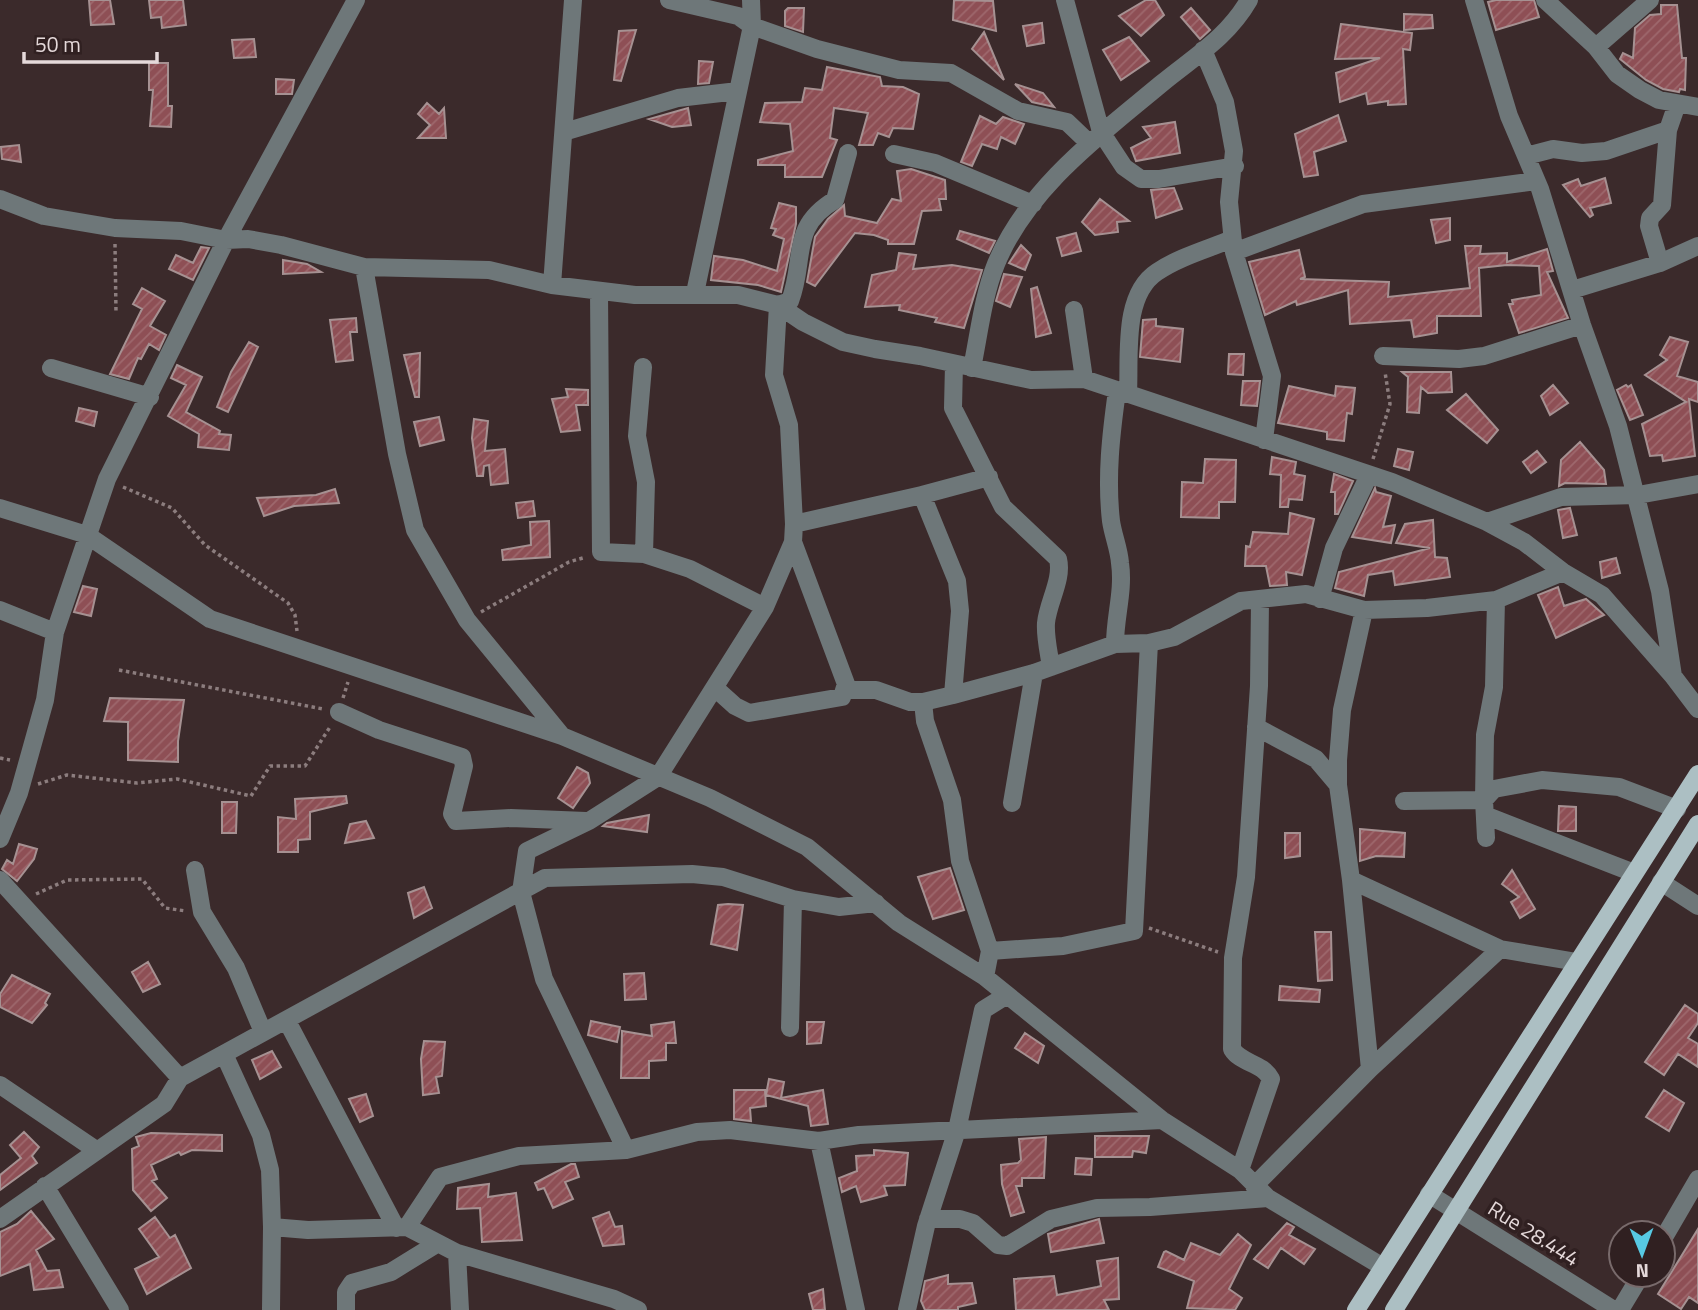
<svg xmlns="http://www.w3.org/2000/svg" width="1698" height="1310" font-family="'Titillium Web',sans-serif">
  <style>
    .building { fill: url(#building-hatch); stroke: #a69192; stroke-width: 2 }
    .lines { fill: none; stroke-linecap: round; stroke-linejoin: round }
    .path { stroke: #8c7d7e; stroke-width: 3.5; stroke-dasharray: 3.5 3.5; stroke-linecap: butt }
    .minor { stroke: #6e7779; stroke-width: 18 }
    .major { stroke: #acbfc3; stroke-width: 18 }
    .labels { text-anchor: middle; dominant-baseline: central; stroke-width: 7; stroke-linejoin: round; paint-order: stroke }
    .street-label { font-size: 21px; fill: #e5d9da; stroke: #302021 }
  </style>
  <defs>
    <pattern id="building-hatch" width="6" height="6" patternUnits="userSpaceOnUse" patternTransform="scale(1.75)"><rect width="6" height="6" fill="#8e4f55"/><path d="M-1 1l2-2M0 6l6-6M5 7l2-2" fill="none" stroke="#9e686d"/></pattern>
  </defs>
  <rect width="100%" height="100%" fill="#3b2a2b"/>
  <path class="building" d="M89,0H110L114,24L91,25Z
    M149,0H183L186,25L162,28L161,17L151,18Z
    M954,0L993,1L996,31L953,20Z
    M1146,0H1155L1164,15L1141,36L1119,16Z
    M1496,0H1534L1539,17L1496,30L1488,2Z
    M1661,5H1677L1682,58H1686L1685,90L1680,89L1679,92L1663,89L1646,80L1620,59L1623,53L1633,58L1635,28L1650,15L1661,14Z
    M788,8H804L803,32L785,26V11Z
    M1191,8L1210,30L1200,39L1181,17Z
    M1404,14L1432,15L1433,28L1404,30Z
    M1042,23L1044,43L1027,46L1023,26Z
    M1341,24L1412,33L1410,50L1403,49L1406,104L1388,105V101L1368,104L1366,93L1340,102L1336,73L1380,58L1335,59Z
    M636,30L621,81L614,80L619,31Z
    M984,32L1004,80L972,49Z
    M1129,37L1149,61L1121,80L1103,50Z
    M254,39L256,57L234,58L232,40Z
    M699,61L713,62L709,83L698,84Z
    M149,63H168V106H172L171,127L150,126L153,90H149Z
    M827,67L880,77L882,86L903,87L919,94L913,129L893,128L889,137L878,133L873,145H859L868,113L834,108L830,138L837,140L822,177H785V165H758V160L793,151L790,124L760,122L765,103L802,102L805,88L822,90Z
    M276,79L294,80L292,94H276Z
    M1015,84L1043,93L1054,107L1032,102Z
    M427,103L439,114L444,108L446,138H418L430,125L418,114Z
    M688,108L691,125L672,127L649,119Z
    M1338,115L1346,141L1314,152L1318,175L1304,177L1295,134Z
    M980,116L996,124L1003,117L1024,124L1015,144L1001,137L997,149L982,144L972,166L961,162Z
    M1175,122L1180,153L1136,161L1131,148L1151,138L1143,127Z
    M19,145L21,162L2,159L1,147Z
    M911,169L945,180L946,199H939L941,210L922,211L914,244H888V240L874,235L855,233L815,286L807,282L815,237L828,219L844,205L845,216L877,223L892,199L901,201L897,171Z
    M1605,178L1611,203L1590,208L1593,215L1590,217L1563,185L1578,179L1581,186Z
    M1174,188L1182,209L1156,218L1151,190Z
    M1100,199L1129,221L1117,222L1118,232L1095,235L1082,222Z
    M779,203L796,207V224L781,292L758,285L711,280L714,256L743,260L777,271L784,239L773,235L776,229L771,228Z
    M1450,218V240L1436,243L1431,220Z
    M960,231L995,241L989,253L957,239Z
    M1076,233L1081,251L1062,256L1057,238Z
    M1021,245L1031,255L1025,270L1009,263Z
    M1465,246H1481L1480,254L1507,253V262L1547,249L1553,271L1547,272L1568,318L1519,333L1509,304H1513L1512,300L1541,295L1539,266L1507,265L1479,268L1481,316H1437V333L1414,337L1411,320L1350,324L1348,290L1297,305L1296,301L1265,315L1249,262L1299,250L1305,277L1300,279L1389,282L1388,297L1470,288Z
    M201,247L209,248L193,280L169,269L176,255L193,263Z
    M899,253L916,255L913,269L952,265L982,270L964,328L935,322L937,318L899,310L900,305L865,307L872,275L896,270Z
    M283,260L307,264L321,272L283,274Z
    M1004,274L1022,277L1010,307L996,301Z
    M1037,287L1051,333L1036,337L1031,289Z
    M142,288L165,301L150,326L166,335L159,350L149,344L141,359L138,358L129,379L110,374L142,309L133,304Z
    M356,318L357,332H350L353,360L336,362L330,320Z
    M1156,319V326L1183,329L1180,362L1140,357L1143,320Z
    M1670,337L1688,342L1677,376L1698,382V402L1689,399L1695,456L1663,461L1662,455L1650,456L1642,424L1686,402L1645,375L1667,360L1660,355Z
    M249,342L258,347L228,412L217,407L231,372Z
    M420,353L419,397H415L404,355Z
    M1229,354H1244L1243,375L1228,374Z
    M177,365L202,377L186,412L220,431L219,434L231,435L229,450L198,447L199,434L168,416L186,385L171,378Z
    M1402,372H1451L1452,392L1428,393L1421,387L1419,413L1407,412L1408,377Z
    M1243,381H1260L1257,406L1241,405Z
    M1553,385L1568,403L1550,415L1541,396Z
    M1626,385L1628,387L1631,385L1643,415L1630,420L1617,390Z
    M1289,386L1335,396L1336,386L1355,388L1352,414L1347,413L1344,441L1327,439V432L1278,423Z
    M566,389L588,390V405H576L580,430L561,432L552,399L568,397Z
    M1466,394L1498,430L1487,443L1447,410Z
    M79,408L97,412L94,426L76,421Z
    M439,417L444,440L420,446L414,422Z
    M474,419L488,421L485,451L505,449L508,483L491,485L489,465L484,466L483,476H477L472,438Z
    M1580,442L1604,470L1606,484L1565,483L1559,486L1561,460Z
    M1398,449L1413,452L1409,470L1394,466Z
    M1537,451L1546,462L1531,473L1523,462Z
    M1272,457L1296,462L1294,474L1305,476L1302,500L1289,499L1288,507H1280L1281,475L1270,474Z
    M1205,459L1236,460L1235,502H1219V518L1181,517L1182,482L1203,483Z
    M1334,474L1353,481L1338,514H1335V492H1331Z
    M1375,488L1376,492L1391,496L1383,527L1395,525L1391,543L1352,537Z
    M335,489L339,503L294,506L264,516L257,498L316,495Z
    M533,501L535,516L518,518L516,503Z
    M1570,508L1577,535L1563,538L1558,510Z
    M1290,513L1314,519L1302,575L1286,572L1287,585L1270,586L1266,566H1245L1246,546L1250,547L1253,532L1288,534Z
    M1433,520L1435,557L1447,558L1450,577L1395,585L1393,571L1368,575L1364,596L1335,588L1339,572L1430,548L1396,543L1405,524Z
    M549,521L550,557L503,560L502,550L531,545L530,522Z
    M1616,558L1620,573L1602,578L1600,562Z
    M83,586L97,589L91,616L74,612Z
    M1558,587L1564,606L1586,599L1604,615L1556,638L1538,595Z
    M110,698L184,700L178,741V762L128,760V722L104,721Z
    M577,767L588,773L590,783L573,808L558,798Z
    M346,796L347,803L310,812V839L298,840V852H278V817L296,819L295,799Z
    M222,802H237L236,833H222Z
    M1559,806L1576,807V831H1558Z
    M649,815L647,832L603,826L607,823Z
    M366,821L374,838L345,843L350,824Z
    M1360,829L1405,833L1404,857L1376,856L1360,861Z
    M1285,833H1300V856L1285,858Z
    M19,844L37,849L34,859L17,881L2,869L7,860L13,864Z
    M950,868L964,910L933,919L918,877Z
    M1512,870L1535,909L1520,918L1511,902L1519,897L1502,884Z
    M424,887L432,908L414,918L408,893Z
    M728,904L743,905L737,950L711,944L718,905Z
    M1315,932H1331L1332,980L1318,981Z
    M148,962L160,984L143,992L132,972Z
    M644,973L646,999L625,1000L624,974Z
    M12,975L50,994L45,1003L47,1005L32,1023L0,1007V994Z
    M1280,986L1320,990L1319,1002L1279,1000Z
    M1685,1005L1698,1014V1023L1688,1038L1698,1044V1067L1678,1054L1664,1075L1645,1062Z
    M591,1021L620,1027L617,1042L588,1035Z
    M674,1022L676,1043H666V1060L649,1061V1078H621L622,1031L652,1036L651,1025Z
    M807,1022H824L821,1043L807,1044Z
    M1025,1033L1044,1046L1038,1063L1015,1048Z
    M424,1041L445,1042L442,1076L436,1077L439,1093L423,1095L421,1059Z
    M272,1051L281,1067L260,1079L252,1060Z
    M769,1079L784,1082L781,1098L823,1090L828,1124L811,1126L808,1106L766,1095Z
    M734,1090H765L766,1106L750,1108L751,1121L734,1119Z
    M1664,1090L1684,1103L1669,1131L1646,1117Z
    M366,1094L373,1116L360,1122L349,1099Z
    M24,1132L39,1147L32,1156L37,1163L0,1190V1175L21,1158L10,1145Z
    M151,1133L222,1135V1151L192,1150L181,1155L179,1152L151,1165L157,1179L152,1181L167,1198L151,1211L133,1190L132,1149L139,1146L136,1137Z
    M1095,1136H1149L1146,1153L1133,1151L1132,1157H1095Z
    M1046,1137L1044,1178H1022V1186H1016L1024,1212L1011,1216L1002,1184L1001,1165L1018,1163L1021,1160L1019,1139Z
    M874,1150L908,1153L905,1185L884,1186L887,1195L861,1202L856,1186L842,1192L839,1178L857,1171L856,1156L874,1155Z
    M1076,1158L1092,1159L1091,1175L1075,1174Z
    M571,1164H575L579,1177L565,1182L573,1199L553,1208L544,1188L538,1190L535,1183Z
    M489,1184L488,1197L516,1193L522,1240L482,1242L480,1208L457,1209L458,1188Z
    M31,1211L54,1239L36,1250L47,1271L59,1270L63,1287L34,1290L30,1264L0,1276V1232L17,1224Z
    M609,1212L615,1227L622,1226L624,1244L603,1246L593,1218Z
    M155,1217L170,1238L175,1235L191,1268L147,1294L135,1269L159,1257L139,1229Z
    M1099,1219L1104,1243L1051,1252L1048,1234Z
    M1287,1223L1294,1227L1289,1235L1315,1249L1304,1264L1281,1248L1268,1268L1254,1259Z
    M1698,1229V1303L1689,1297L1681,1309L1658,1294Z
    M1238,1234L1251,1245L1229,1289L1242,1298L1235,1310L1187,1308L1194,1281L1158,1267L1164,1252L1166,1251L1184,1260L1191,1243L1220,1255Z
    M1118,1258L1119,1299L1104,1300L1109,1310H1016L1014,1279L1054,1276L1057,1295L1097,1287L1101,1286L1097,1261Z
    M948,1275V1284L972,1283L976,1303L958,1307V1310H925L921,1301L925,1281Z
    M823,1289L825,1310H813L809,1294Z"/>
  <g class="lines">
    <path class="path" d="M115,244L116,313
      M1373,459L1390,404L1385,372
      M123,487L172,508L205,545L288,603L295,615L297,631
      M481,612L569,562L586,557
      M119,670L323,709
      M343,698L348,682
      M0,758L10,760
      M38,784L67,775L137,783L177,779L251,796L270,766H305L330,727
      M36,894L67,880L142,879L165,908L186,911
      M1149,928L1218,952"/>
    <path class="minor" d="M669,0L738,16L752,26L817,49L899,70L951,73L1018,111L1067,122L1089,143
      M1065,0L1101,132L1124,167L1141,179H1159L1235,166
      M1474,0L1509,116L1540,189L1582,325L1618,426L1660,591L1673,676L1698,709
      M1545,0L1596,47L1617,74L1640,90L1659,100L1698,107
      M1596,47L1650,0
      M1203,50L1225,102L1234,151L1229,202L1234,252L1272,376L1264,440
      M564,132L678,98L738,91
      M894,154L935,163L1033,204
      M1526,156L1553,149L1582,153L1606,151L1668,130
      M0,199L44,216L115,228L181,231L226,240L248,239L281,245L364,267L489,270L552,285L635,295H738L778,305L803,322L843,342L875,349L920,356L1031,380L1084,379L1392,482L1487,522L1524,542L1563,572L1602,595L1673,676
      M1234,252L1363,204L1536,181
      M1660,263L1649,226L1650,218L1662,205L1668,130L1677,104
      M364,267L397,454L415,530L467,620L562,736
      M552,285L573,0
      M1572,290L1660,263L1698,246
      M599,292L601,552L644,554L690,569L765,607
      M695,293L752,26L751,0
      M1074,310L1084,379
      M1383,356L1459,359L1484,356L1582,325
      M954,364L953,408L1003,507L1058,559C1063,579 1048,602 1046,623C1045,637 1049,653 1051,667
      M643,367L637,436L646,482L644,554
      M51,368L150,397
      M972,368C979,334 983,296 996,264C1028,187 1100,135 1161,84C1195,56 1227,38 1249,0
      M1128,393C1130,356 1122,295 1157,272C1179,257 1208,249 1232,239
      M922,495L989,477
      M0,508L87,535L210,619L562,736L710,798L807,847L899,923L985,977L1162,1120L1240,1170L1268,1198L1383,1267
      M1487,522L1561,497L1638,495L1698,484
      M794,524L922,495L957,581L960,611L953,695L923,702L925,721L952,800L960,861L990,951L985,977
      M1320,599L1334,548L1369,475
      M0,610L55,632
      M1115,644C1115,616 1124,591 1120,563C1119,549 1113,535 1111,521C1106,477 1111,434 1117,391
      M715,688L735,706L749,713L842,697L846,684L793,542
      M846,690H876L910,702H923
      M953,695L1034,673L1115,644L1149,643L1174,637L1241,601L1306,594L1364,610
      M339,712L379,730L462,757L464,766L452,814L456,821L511,818L586,821
      M1256,727L1316,759L1338,785
      M1404,801L1484,800L1485,735L1494,687L1496,600
      M1012,803L1034,673
      M1487,816L1634,873
      M1486,838L1484,800L1494,789L1542,780L1619,787L1677,809
      M0,839L19,793L45,700L55,632L107,479L226,240L356,0
      M195,870L202,912L236,968L263,1032
      M0,880L180,1078
      M1351,880L1370,1069
      M1661,882L1698,906
      M1500,949L1351,880L1338,785V760L1342,710L1364,610L1427,608L1496,600L1563,572
      M990,951L1063,946L1134,931L1149,643
      M287,1021L396,1228
      M790,1028L793,899
      M224,1054L261,1135L270,1170L272,1227L308,1230L407,1227L440,1177L519,1156L626,1150L697,1132L730,1130L819,1141L859,1135L1162,1120
      M0,1085L96,1150
      M819,1141L856,1310
      M626,1150L544,979L521,892L527,851L589,821L658,777L765,607L793,542L794,524L789,425L774,375L778,305L790,301C806,259 789,227 835,200L848,153
      M1240,1170L1271,1079C1262,1062 1241,1064 1232,1049L1233,958L1246,877L1259,686L1260,601
      M45,1186L120,1310
      M1254,1186L1370,1069L1500,949L1577,962
      M1429,1194L1614,1310
      M0,1219L164,1104L180,1078L545,878L692,874L723,877L793,899L839,907L876,903
      M928,1219H960L973,1223L998,1245L1007,1246L1051,1219L1097,1208L1150,1207L1268,1198
      M407,1227L457,1253L614,1299L638,1310
      M1663,1239L1698,1179
      M457,1253L460,1310
      M271,1310L272,1227
      M346,1310V1292L352,1283L391,1272L438,1243
      M907,1310L926,1226L957,1130L983,1010L1007,995
      M1620,1310L1641,1275"/>
    <path class="major" d="M1356,1310L1698,774
      M1394,1310L1698,824"/>
  </g>
  <g class="labels">
    <g class="street-label">
      <text transform="translate(1534 1233) rotate(32)">Rue 28.444</text>
    </g>
  </g>
  <g transform="translate(1642 1254) rotate(179)"><circle r="33" fill="#302021" stroke="#786a6b" stroke-width="2"/>
  <path d="M0-5L12 26L0 18L-12 26Z" fill="#57c9e3"/>
  <text y="-10" font-size="19" font-weight="bold" text-anchor="middle" fill="#e5d9da">N</text>
  </g>
  <path d="M24 52v10h133v-10" fill="none" stroke="#e5d9da" stroke-width="3.5"/>
  <text x="35" y="52" font-size="21" fill="#e5d9da" stroke="#302021" stroke-width="5" paint-order="stroke">50 m</text>
</svg>
